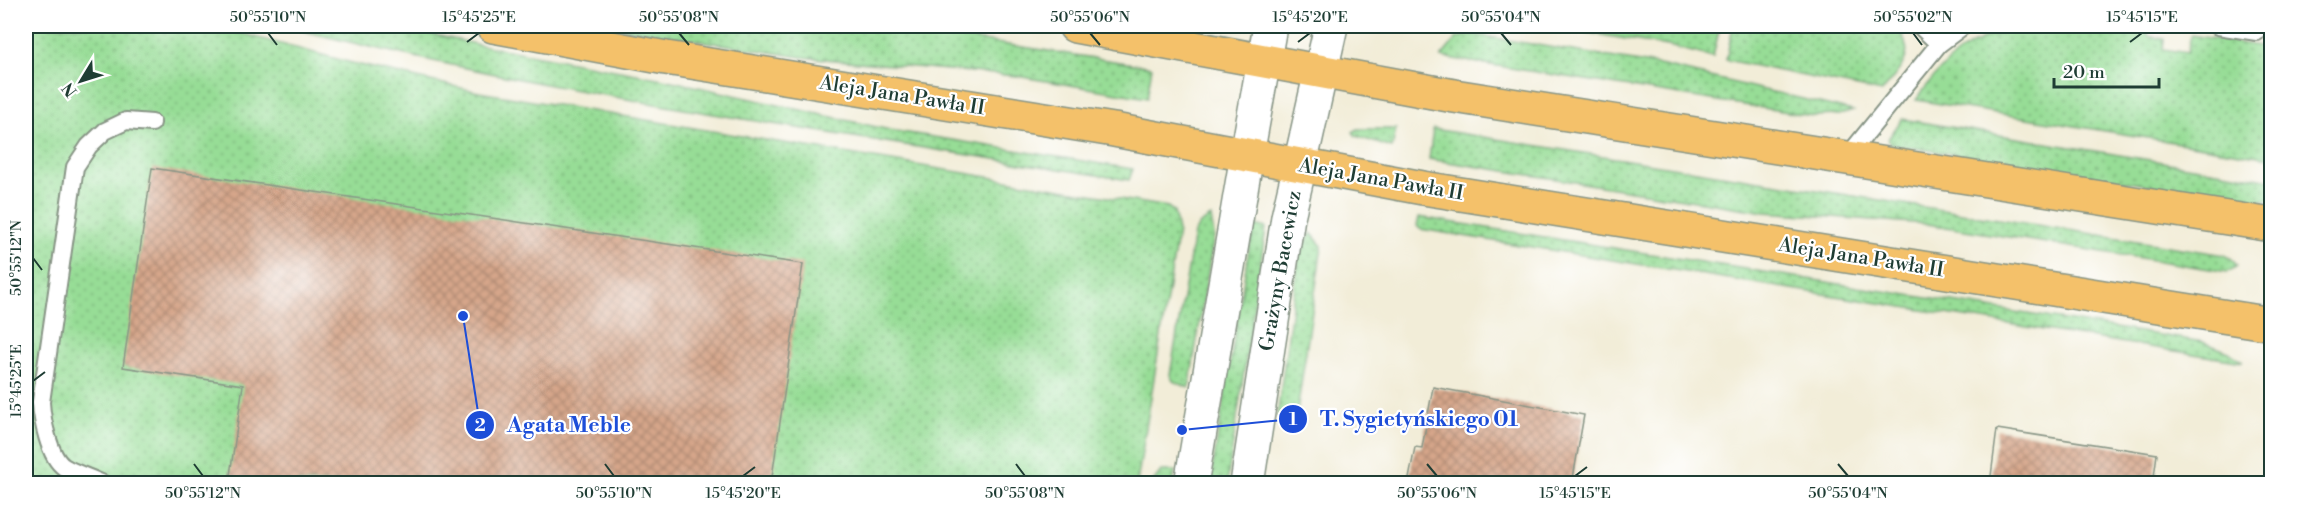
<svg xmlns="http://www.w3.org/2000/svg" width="2297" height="509" font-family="'Libre Bodoni',serif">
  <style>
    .grass { fill: url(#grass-dots); stroke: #5b8d65; stroke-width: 1.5 }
    .building { fill: url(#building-cross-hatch) }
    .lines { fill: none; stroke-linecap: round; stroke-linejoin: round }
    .service-casing { stroke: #889586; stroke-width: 20 }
    .minor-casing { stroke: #889586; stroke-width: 36 }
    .tertiary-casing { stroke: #889586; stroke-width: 36 }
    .primary-casing { stroke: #889586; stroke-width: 36 }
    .service { stroke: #fff; stroke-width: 16 }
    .minor { stroke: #fff; stroke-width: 33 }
    .tertiary { stroke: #fff; stroke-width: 33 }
    .primary { stroke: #f4c16a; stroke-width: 33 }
    .ticks { fill: none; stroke: #1f3d34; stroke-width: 2 }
    .labels { text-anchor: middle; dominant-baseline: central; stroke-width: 4.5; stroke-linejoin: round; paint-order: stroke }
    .street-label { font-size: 20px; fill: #1f3d34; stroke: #fff }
    .leader { fill: none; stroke: #1d4ed8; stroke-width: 2 }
    .callout-dot { fill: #1d4ed8; stroke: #fff; stroke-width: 2 }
    .mark-label { font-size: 18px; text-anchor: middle; font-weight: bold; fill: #fff }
    .callout-label { font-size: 21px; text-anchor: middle; font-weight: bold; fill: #1d4ed8; stroke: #fff; stroke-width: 4.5; stroke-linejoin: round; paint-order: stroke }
    .neatline { fill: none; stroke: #1f3d34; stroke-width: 2 }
    .ticks-label { font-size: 15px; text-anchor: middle; fill: #1f3d34 }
  </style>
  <defs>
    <pattern id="grass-dots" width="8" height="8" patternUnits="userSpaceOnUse" patternTransform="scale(1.5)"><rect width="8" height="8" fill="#97dd96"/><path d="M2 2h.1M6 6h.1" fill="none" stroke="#7bb47b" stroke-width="1.8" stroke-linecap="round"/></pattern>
    <pattern id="building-cross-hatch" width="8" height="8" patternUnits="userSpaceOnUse" patternTransform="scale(1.5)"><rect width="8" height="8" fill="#d6a68a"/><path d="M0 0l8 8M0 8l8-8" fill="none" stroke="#ad8872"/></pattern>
  </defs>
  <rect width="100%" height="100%" fill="#fff"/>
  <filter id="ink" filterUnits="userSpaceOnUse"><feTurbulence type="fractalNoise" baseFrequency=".0167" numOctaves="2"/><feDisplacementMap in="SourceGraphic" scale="12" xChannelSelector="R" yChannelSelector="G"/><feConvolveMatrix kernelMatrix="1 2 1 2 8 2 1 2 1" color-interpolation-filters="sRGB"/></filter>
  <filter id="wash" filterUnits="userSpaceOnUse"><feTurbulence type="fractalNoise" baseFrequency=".008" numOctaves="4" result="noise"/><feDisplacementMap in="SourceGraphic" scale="24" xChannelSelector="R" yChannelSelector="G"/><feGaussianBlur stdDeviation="1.35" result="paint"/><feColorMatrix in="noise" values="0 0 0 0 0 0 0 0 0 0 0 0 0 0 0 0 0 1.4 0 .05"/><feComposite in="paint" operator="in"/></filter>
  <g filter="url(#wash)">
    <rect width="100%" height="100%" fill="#f2edd8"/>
    <path class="grass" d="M26,26H214L356,64L479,92L1168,207L1174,212L1178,231L1137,483H26Z
      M284,26H395L480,45L663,79L890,130L1133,169L1129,180C847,135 561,97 284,26Z
      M607,26H887L1152,67L1147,98L1016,76L801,57Z
      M1548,26H1720L1713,57L1668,46Z
      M1733,26H1800L1825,30L1826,26H1895C1920,53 1900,68 1882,92L1726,60Z
      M2025,26L2149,28L2148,36L2164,39L2163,49L2187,53L2191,35L2271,48V158L1916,100C1950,53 1969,39 2025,26Z
      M1471,34L1664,66L1853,111L1839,115L1813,116L1441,57L1457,38Z
      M1902,119L2271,180V199L2252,201L2234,199L1890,144L1888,139Z
      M1358,129H1396L1392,148L1356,136L1353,132Z
      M1433,129L2225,255L2232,259L2237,266L2228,272L1927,224L1765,212L1429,159Z
      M1211,217L1214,236L1189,388L1173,381L1170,375L1194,233L1200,224Z
      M1419,217L2203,342L2229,352L2243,362L1420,229L1417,226Z
      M1256,225L1266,228L1227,483H1210L1249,249Z
      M1311,233L1322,246L1297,411L1289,417H1277L1299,256Z
      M1161,471H1175L1173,483H1152Z"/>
    <g id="blocks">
      <path class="building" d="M152,168L803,264L771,484L229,482L243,385L123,367Z
        M1433,387L1584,415L1572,484H1408L1415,447L1422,448Z
        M1997,429L2157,454L2153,484H1990Z"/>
    </g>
  </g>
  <g filter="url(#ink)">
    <use href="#blocks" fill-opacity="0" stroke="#889586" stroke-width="1.5"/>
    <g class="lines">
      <g class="service-casing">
        <path id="service" d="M1920,26L1939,44
          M2218,26L2257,32L2258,26
          M1847,157L1939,44L1963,26
          M103,484C91,478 76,474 64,467C49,457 42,419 41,402L75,167L89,146L105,131L126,121L152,123"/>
      </g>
      <g class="minor-casing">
        <path id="minor" d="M1191,484L1247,155
          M1247,484L1288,217L1300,165"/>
      </g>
      <g class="tertiary-casing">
        <path id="tertiary" d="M1247,155L1270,26
          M1300,165L1331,26"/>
      </g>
      <g class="primary-casing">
        <path id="primary" d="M493,26L666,58L1114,130L1423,188L2272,324
          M1075,26L1454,96L2272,225"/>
      </g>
      <use href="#service" class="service"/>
      <use href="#minor" class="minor"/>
      <use href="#tertiary" class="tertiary"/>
      <use href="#primary" class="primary"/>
    </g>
  </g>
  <path class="ticks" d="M268,33L277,45M679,33L689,45M1090,33L1100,45M1501,33L1511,45M1913,33L1922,45M467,42L479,33M1298,42L1310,33M2130,42L2142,33M33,258L42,270M33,381L45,372M194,464L203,476M605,464L614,476M1016,464L1025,476M1427,464L1437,476M1838,464L1848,476M743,476L755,467M1575,476L1587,467"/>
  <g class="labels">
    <g class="street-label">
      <text transform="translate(902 96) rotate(9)">Aleja Jana Pawła II</text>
      <text transform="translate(1381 180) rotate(10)">Aleja Jana Pawła II</text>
      <text transform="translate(1861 258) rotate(9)">Aleja Jana Pawła II</text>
      <text transform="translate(1281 271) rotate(-80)">Grażyny Bacewicz</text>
    </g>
  </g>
  <path class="leader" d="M1182 430L1293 419M463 316L480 425"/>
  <g class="callout-dot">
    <circle cx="1182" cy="430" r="6"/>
    <circle cx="463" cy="316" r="6"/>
    <circle cx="1293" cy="419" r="15"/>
    <circle cx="480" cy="425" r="15"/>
  </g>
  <g class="mark-label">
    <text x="1293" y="425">1</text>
    <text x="480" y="431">2</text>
  </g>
  <g class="callout-label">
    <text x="1419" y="426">T. Sygietyńskiego 01</text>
    <text x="569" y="432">Agata Meble</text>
  </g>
  <rect width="2297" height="509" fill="none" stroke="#fff" stroke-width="66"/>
  <g transform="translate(81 81) rotate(232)" stroke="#ffffff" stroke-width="4.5" paint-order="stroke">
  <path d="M0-4.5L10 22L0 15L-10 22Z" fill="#1f3d34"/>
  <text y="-9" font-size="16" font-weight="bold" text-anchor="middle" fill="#1f3d34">N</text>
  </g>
  <path d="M2054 78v9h105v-9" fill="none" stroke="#1f3d34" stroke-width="3"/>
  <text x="2063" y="78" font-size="18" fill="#1f3d34" stroke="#ffffff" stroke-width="4.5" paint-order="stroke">20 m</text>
  <rect x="33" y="33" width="2231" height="443" class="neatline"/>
  <g class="ticks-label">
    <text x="268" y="22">50°55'10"N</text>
    <text x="479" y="22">15°45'25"E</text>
    <text x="679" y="22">50°55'08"N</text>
    <text x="1090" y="22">50°55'06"N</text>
    <text x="1310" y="22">15°45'20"E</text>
    <text x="1501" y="22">50°55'04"N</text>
    <text x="1913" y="22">50°55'02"N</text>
    <text x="2142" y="22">15°45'15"E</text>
    <text transform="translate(16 258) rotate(-90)" y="5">50°55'12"N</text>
    <text transform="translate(16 381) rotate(-90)" y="5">15°45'25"E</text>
    <text x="203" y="498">50°55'12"N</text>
    <text x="614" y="498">50°55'10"N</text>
    <text x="743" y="498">15°45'20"E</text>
    <text x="1025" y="498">50°55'08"N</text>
    <text x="1437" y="498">50°55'06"N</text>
    <text x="1575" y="498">15°45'15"E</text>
    <text x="1848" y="498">50°55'04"N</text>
  </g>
</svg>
